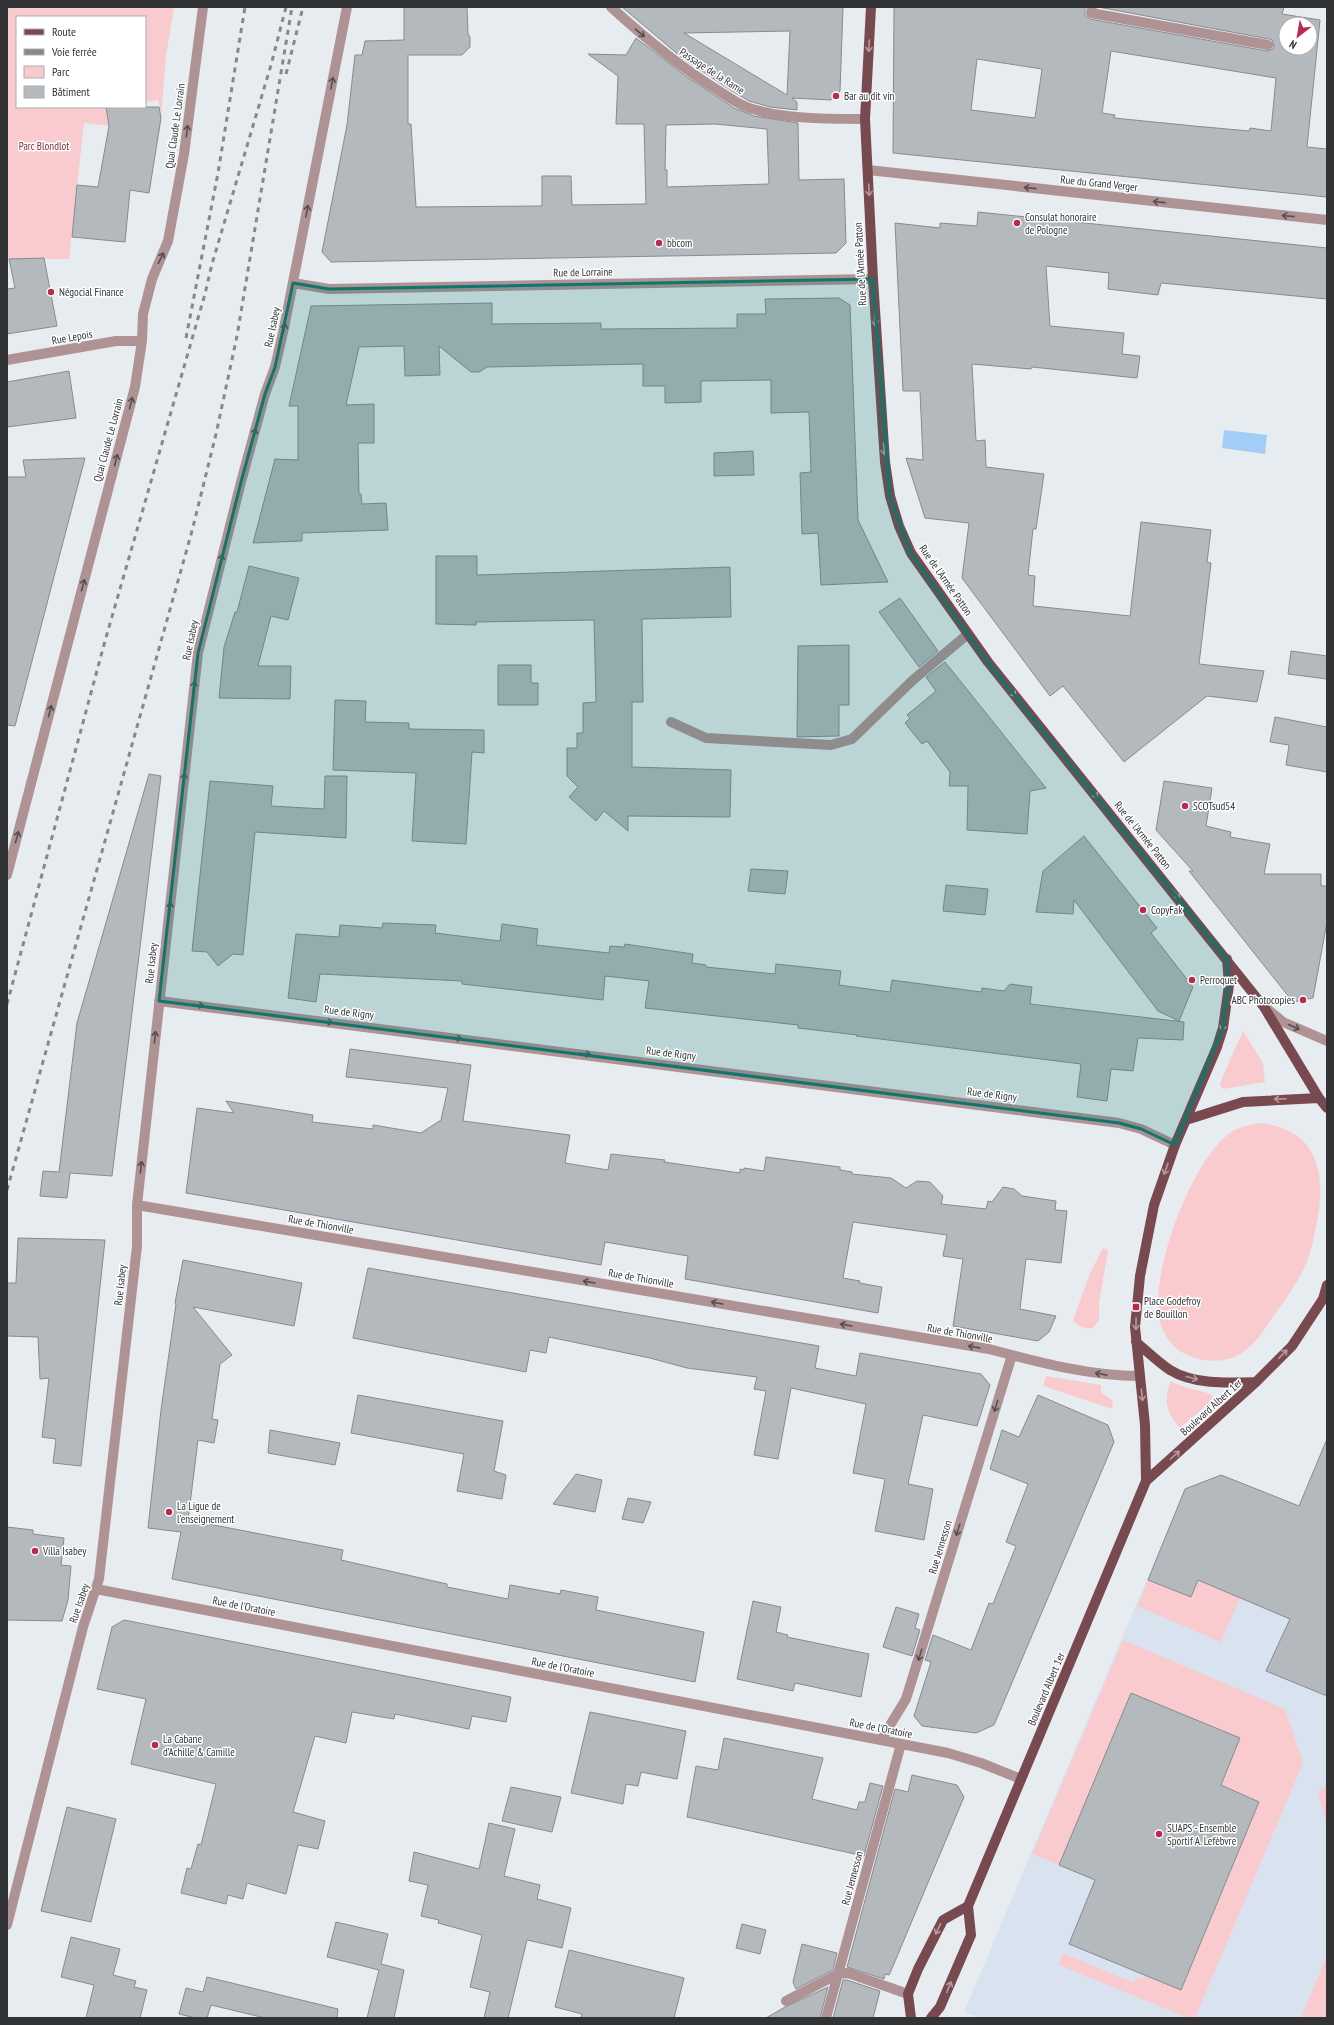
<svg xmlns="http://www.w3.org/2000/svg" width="1334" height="2025" font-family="'PT Sans Narrow',sans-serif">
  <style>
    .built { fill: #d8e3ef }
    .green { fill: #f9cbcf }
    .water { fill: #a1cdf6 }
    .building { fill: #b4b9be; stroke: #868b8f; fill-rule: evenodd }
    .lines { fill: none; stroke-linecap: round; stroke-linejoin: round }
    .minor { stroke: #ae9294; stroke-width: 10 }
    .major { stroke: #78494e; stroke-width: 10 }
    .rail { stroke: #85888c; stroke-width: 3; stroke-dasharray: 5 5; stroke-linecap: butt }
    .oneway { stroke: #565052 }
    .oneway2 { stroke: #b59b9e }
    .marked { fill: #0f766e; fill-opacity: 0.2; stroke: #0f766e; stroke-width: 3; stroke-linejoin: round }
    .poi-dot { fill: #bb2a4c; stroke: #fff; stroke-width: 1.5 }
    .labels { text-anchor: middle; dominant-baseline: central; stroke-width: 3; stroke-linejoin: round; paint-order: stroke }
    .street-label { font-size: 11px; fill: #313335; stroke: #fff }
    .poi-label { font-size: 11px; fill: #313335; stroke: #fff; text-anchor: start }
    .park-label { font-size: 11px; fill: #7d313e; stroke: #fff }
  </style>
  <rect width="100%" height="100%" fill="#e7ecf1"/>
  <path class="built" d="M1327,1438V2018H982L964,2012L1185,1489L1221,1475L1299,1506Z"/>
  <path class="green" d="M7,7H174L166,56L161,117L158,100L145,102V17H17V107H114L106,109L109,126L84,123L69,259H7Z
    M1243,1031L1263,1063L1265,1082L1223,1089L1221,1087L1220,1083Z
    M1260,1123C1320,1129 1327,1177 1316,1227C1313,1240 1311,1254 1305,1266C1297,1283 1286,1299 1275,1314C1265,1329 1254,1347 1237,1356C1222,1363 1200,1362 1185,1354C1171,1347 1161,1332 1159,1317C1151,1271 1190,1167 1225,1137C1234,1128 1248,1125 1260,1123Z
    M1103,1248L1108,1251L1099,1303V1320L1093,1328C1085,1329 1078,1327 1073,1320L1091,1271Z
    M1046,1376L1101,1385V1392L1113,1401L1112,1409L1043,1386Z
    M1171,1381C1183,1389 1206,1390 1213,1396L1210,1402L1180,1428C1166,1413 1163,1399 1171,1381Z
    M1148,1580L1191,1597L1198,1580L1240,1598L1221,1642L1137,1606Z
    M1123,1640L1285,1709L1303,1763L1195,2018H1188L1059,1965L1063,1953L1134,1983L1137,1977L1142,1980L1144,1975L1181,1990L1258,1802L1059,1865L1032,1854Z
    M1327,1784V1825L1318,1793Z
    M1327,1955V2018H1301Z"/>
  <path class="water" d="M1224,430L1267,435L1265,454L1222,448Z"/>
  <path class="building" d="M404,7H467L468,34L470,37V47L462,55H408V124H411L416,207L542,206V176H571L572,205L646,204L644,124H616L618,76L588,54L626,55L636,38L687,77L734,108L754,116L798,123L799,180L844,179L846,243L836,253L331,262L322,252L347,125L355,55H362L365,41L404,40ZM715,124L767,129L769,184L667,187V170H665L666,125Z
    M622,7H843L840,91L831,100L792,98L797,102V110L770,107L749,101L732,91L681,57ZM790,31L787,95L684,33Z
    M894,7H1085V16L1090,19L1267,51L1273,49L1274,46L1272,40L1269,39L1098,7H1284L1282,14L1320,20L1307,147L1327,149V197L893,153ZM1286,24H1310V48H1286ZM1111,51L1276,78L1271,131L1250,128L1249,131L1194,126L1114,118L1115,115L1102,113ZM977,59L1042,69L1035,118L971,110Z
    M106,107H159L161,118L149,193L130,190L125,242L72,237L77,185L98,187L109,126Z
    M978,212L1327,248V299L1161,283L1158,295L1108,289L1109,273L1046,266L1050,326L1124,333L1122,354L1140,356L1137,378L1032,367L1031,369L972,364L976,441L985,440L986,467L1044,474L1036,529H1033L1028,575L1035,576L1033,606L1130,616L1141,522L1211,530L1207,562L1211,563L1199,664L1264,671L1257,702L1207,696L1124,762L1063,686L1050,696L962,578L969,523L925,518L906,458L923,460L920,391H903L895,223L940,228V223L977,226Z
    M44,258L57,326L7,334V289L15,288L9,259Z
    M839,298L850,305L858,520L888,582L821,585L818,533L802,534L800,473L811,472L809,412L771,413V380L701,381V402L665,403V386H643V364L487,367L479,372H471L439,346L440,375L405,376L404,346L359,347L346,405L374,404V443H358L359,494H361L362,504L386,503L388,530L302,533V541L253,543L275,459L298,460V406H289L311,306L492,303V324L601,323V329L737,328V314H766L765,299Z
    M69,371L76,418L7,427V382Z
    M753,451L754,475L714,476V453Z
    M85,458L15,726L7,725V477H26L23,460Z
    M436,556H477V575L730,567L731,617L642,619L643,702H632V767L731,770L730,817L628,816V831L604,811L596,821L569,797L578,787L567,776V748H577V733H583V703L596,702L594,620L476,622V625L436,624Z
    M249,566L299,578L288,620L271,616L258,666H291L290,699L219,698L224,647L235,612H237Z
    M900,598L938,651L919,667L879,612Z
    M849,645V705H839V736L797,737L798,646Z
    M1291,651L1327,656V679L1288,674Z
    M945,662L1046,788L1030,791L1027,834L967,830L968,786H949L950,772L927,741L922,744L905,723L910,718L907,715L936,691L926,677Z
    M498,665H531V683H538V705H498Z
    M335,700L366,701L365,722L409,723V729L484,730V753L472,752L466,844L412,841L416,773L333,770Z
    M1275,717L1327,727V772L1286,765L1289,745L1270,742Z
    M149,774L161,776L112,1176L70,1173L67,1198L40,1196L43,1171L59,1172L77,1023Z
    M325,776H347L346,838L255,832L243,955L233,954L218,966L207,952L192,951L210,781L273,786L271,806L324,809Z
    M1164,781L1212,788L1206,826L1231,832L1230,837L1270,844L1264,874H1321V886H1327V922L1313,998L1293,1002L1189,871H1193L1156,830Z
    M1084,836L1157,928L1151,933L1193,987L1179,1021L1158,1011L1074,900L1073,914L1036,912L1043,871Z
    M751,869L788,871L785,894L748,891Z
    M946,885L988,889L985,915L943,911Z
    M383,923L436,925L435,933L500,941L502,924L538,929L536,945L609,953L610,946L624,947L625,944L693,954L692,963L706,965V967L775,974L776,964L841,971L839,985L890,992L892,980L981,992L982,988L1004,991L1010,984L1032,987L1030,1004L1184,1022L1183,1040L1138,1038L1133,1071L1111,1069L1107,1101L1077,1097L1081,1064L856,1036L857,1035L798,1028V1025L645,1008L649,981L605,976L603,1000L462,984V981L320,974L316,1002L288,998L296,934L339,937L340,925L382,928Z
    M350,1049L471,1065L463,1121L570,1135L565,1163L608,1170L611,1154L665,1160L664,1162L740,1173V1169L744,1170V1168L764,1171L766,1157L840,1167V1170L852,1172V1174L891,1178L906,1188L917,1181L930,1182L943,1196L941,1204L986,1209L988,1201L992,1202L1003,1187L1014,1189L1022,1196L1056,1201L1055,1210L1067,1211L1061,1263L1026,1259L1020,1309L1056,1316L1049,1332L1038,1341L953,1326L963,1259L943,1256L947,1235L896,1228L853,1222L843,1278L860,1281L859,1283L882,1287L878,1313L685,1279L688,1256L605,1242L601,1265L186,1193L197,1108L234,1113L226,1101L313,1115L312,1122L373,1129V1125L421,1133L441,1120L448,1088L346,1077Z
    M18,1238L105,1240L81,1466L53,1463L56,1439L42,1437L49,1378L40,1379L38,1337L7,1336V1283H16Z
    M183,1260L302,1283L294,1326L193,1307L232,1355L220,1364L212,1419L218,1420L214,1443L198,1440L188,1520L343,1550L341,1560L447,1584V1587L508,1599L510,1585L560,1594L561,1590L598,1597L596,1610L704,1632L695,1682L172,1579L181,1532L148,1528L161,1410L176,1304L175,1303Z
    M368,1268L819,1346L815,1368L856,1376L860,1353L981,1374L990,1385L977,1426L923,1415L908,1484L933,1489L924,1540L875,1531L885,1479L853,1473L866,1404L791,1388L778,1459L754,1455L766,1391L754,1389L757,1377L687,1368L650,1358L549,1337L546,1353L530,1350L526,1372L353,1338Z
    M358,1395L503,1421L494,1471L506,1475L502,1499L457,1491L464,1454L351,1433Z
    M1038,1395L1108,1425L1114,1442L994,1725L976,1733L922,1726L914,1716L931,1662L925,1660L933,1635L971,1650L989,1603L993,1604L1016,1546L1006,1542L1028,1484L990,1469L1002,1430L1019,1437Z
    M270,1430L340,1443L335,1465L268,1453Z
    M1327,1439V1696L1266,1671L1290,1619L1198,1580L1191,1597L1148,1580L1185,1489L1221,1475L1299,1506Z
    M576,1474L602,1480L595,1512L553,1504Z
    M628,1498L651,1502L643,1523L622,1519Z
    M7,1527L33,1530V1534L64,1538L61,1565L71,1566L68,1600L62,1621L7,1620Z
    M753,1601L781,1607L776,1632L788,1635L787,1637L869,1654L861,1697L795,1683L793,1691L737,1679Z
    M896,1607L919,1614L915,1628L920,1630L912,1656L883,1647Z
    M124,1620L511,1697L506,1722L472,1716L469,1729L395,1714L394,1719L352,1712L346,1743L315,1736L293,1812L325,1821L318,1849L298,1845L286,1894L247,1883L243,1899L228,1895L226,1904L181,1893L187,1868L191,1869L198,1844L201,1845L216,1784L131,1764L146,1699L97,1689L112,1627Z
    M1131,1693L1240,1738L1221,1785L1259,1802L1181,1990L1069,1944L1095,1880L1059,1865Z
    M590,1712L686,1731L677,1779L641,1772L638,1786L626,1784L623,1804L571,1793Z
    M724,1738L823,1758L812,1799L857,1810L859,1802H865L870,1783L883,1786L864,1856L687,1817L696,1766L718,1770Z
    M912,1775L957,1785L964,1797L893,1966L889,1975L885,1974L884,1979L847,1967L895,1789L908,1792Z
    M511,1787L561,1797L552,1832L502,1821Z
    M67,1807L116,1819L91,1922L41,1911Z
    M489,1823L515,1829L504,1876L540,1885L537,1899L571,1908L562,1948L527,1940L508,2018H484L490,1992L470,1987L482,1935L438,1923L439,1920L421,1916L428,1885L409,1881L414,1852L479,1869Z
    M336,1922L388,1934L381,1964L404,1970L394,2018H367L379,1970L327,1957Z
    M742,1924L766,1930L760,1954L736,1948Z
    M71,1937L120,1949L113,1975L136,1981L134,1987L147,1990L140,2018H86L94,1985L61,1977Z
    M802,1944L837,1953L833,1970L796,1989L793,1982Z
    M569,1950L684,1978L674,2018H581L582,2014L555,2007Z
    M207,1977L338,2009L337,2018H265L211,2005L207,2018H196L179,2014L186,1988L203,1992Z
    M843,1980H847L880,1991L873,2018H833Z
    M828,1987L820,2018H766L785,2007Z"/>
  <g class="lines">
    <path class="minor" d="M611,7C645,38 680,67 719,91C731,99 743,107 756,110C788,119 832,119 865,119
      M1092,7L1091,13L1268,45
      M868,170L1327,220
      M293,283L329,289L873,279
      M7,360L116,341H142
      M671,722L706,738L831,745L852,739L913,680L968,634
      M7,875L135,387L142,341L143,314L152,279L168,241L184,154L203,7
      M159,1001L1119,1123L1141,1129L1175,1145
      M1266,1008L1283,1022L1327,1041
      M137,1205L989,1349C1038,1362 1089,1376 1140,1376
      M96,1589L948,1753L981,1763L1021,1779
      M881,1740L906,1699L1012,1355
      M7,1925L83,1627L99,1579L137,1246V1205L198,653L241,482L265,394L275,367L284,328L347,7
      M786,2001L838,1974L848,1973L908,1994
      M826,2018L901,1744"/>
    <path class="major" d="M871,7L865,119L873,279L885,462L890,496L899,526L911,553L988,662L1264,1007L1319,1098L1327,1108
      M1186,1120L1243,1102L1319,1098
      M1136,1342C1147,1351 1158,1362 1170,1370C1194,1385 1229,1383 1256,1382
      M1146,1481L1256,1382L1292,1346L1323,1299L1327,1285
      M911,2018L908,1994L918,1969L943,1920L968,1906
      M931,2018L940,2007L971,1935L968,1906L1146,1481L1145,1425L1135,1327L1140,1276L1154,1205L1175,1145L1217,1047L1223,1028L1229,985L1227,959"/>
    <path class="rail" d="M286,74L303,7
      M186,338L218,173L245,7
      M7,1004L105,641L205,294L212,264L271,65L286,7
      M7,1190L192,531L216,434L237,336L292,7"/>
  </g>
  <defs><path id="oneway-shaft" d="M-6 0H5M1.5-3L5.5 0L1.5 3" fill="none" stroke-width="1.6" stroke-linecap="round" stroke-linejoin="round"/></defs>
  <g class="oneway">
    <use href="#oneway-shaft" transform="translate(640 33) rotate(40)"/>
    <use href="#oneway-shaft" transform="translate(332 83) rotate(-79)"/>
    <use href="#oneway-shaft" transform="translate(187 131) rotate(-83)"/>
    <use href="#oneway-shaft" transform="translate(1030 188) rotate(-174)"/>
    <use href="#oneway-shaft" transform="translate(1159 202) rotate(-174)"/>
    <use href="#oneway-shaft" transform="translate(307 211) rotate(-79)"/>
    <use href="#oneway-shaft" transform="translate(1288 216) rotate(-174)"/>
    <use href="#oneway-shaft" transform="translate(161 258) rotate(-64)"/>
    <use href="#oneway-shaft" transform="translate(284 329) rotate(-77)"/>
    <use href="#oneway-shaft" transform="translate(131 403) rotate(-75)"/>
    <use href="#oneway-shaft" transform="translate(254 434) rotate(-75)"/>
    <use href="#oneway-shaft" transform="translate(116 460) rotate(-76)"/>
    <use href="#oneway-shaft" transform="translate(221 560) rotate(-76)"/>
    <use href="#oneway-shaft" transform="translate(83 585) rotate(-75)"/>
    <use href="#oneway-shaft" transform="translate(194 687) rotate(-84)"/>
    <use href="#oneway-shaft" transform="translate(50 711) rotate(-75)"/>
    <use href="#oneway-shaft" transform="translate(184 779) rotate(-84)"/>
    <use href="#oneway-shaft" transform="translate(17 837) rotate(-75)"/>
    <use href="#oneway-shaft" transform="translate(170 908) rotate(-83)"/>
    <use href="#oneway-shaft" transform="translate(198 1005) rotate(7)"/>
    <use href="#oneway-shaft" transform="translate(327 1022) rotate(7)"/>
    <use href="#oneway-shaft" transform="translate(1294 1027) rotate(24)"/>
    <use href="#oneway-shaft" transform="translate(155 1037) rotate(-84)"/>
    <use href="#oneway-shaft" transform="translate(456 1038) rotate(7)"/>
    <use href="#oneway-shaft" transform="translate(585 1054) rotate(7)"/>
    <use href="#oneway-shaft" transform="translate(141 1167) rotate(-84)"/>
    <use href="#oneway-shaft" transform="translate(589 1282) rotate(-170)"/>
    <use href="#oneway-shaft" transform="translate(717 1303) rotate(-170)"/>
    <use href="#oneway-shaft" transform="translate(846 1325) rotate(-170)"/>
    <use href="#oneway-shaft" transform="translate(974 1347) rotate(-170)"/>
    <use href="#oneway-shaft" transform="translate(1101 1374) rotate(-169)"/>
    <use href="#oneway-shaft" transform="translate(996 1406) rotate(107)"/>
    <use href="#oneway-shaft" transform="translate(958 1530) rotate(107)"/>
    <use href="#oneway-shaft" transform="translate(920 1655) rotate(107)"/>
  </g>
  <g class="oneway2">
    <use href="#oneway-shaft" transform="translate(869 46) rotate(93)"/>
    <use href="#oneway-shaft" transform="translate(869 190) rotate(87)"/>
    <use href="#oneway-shaft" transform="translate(875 320) rotate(86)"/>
    <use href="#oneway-shaft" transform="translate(884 449) rotate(86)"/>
    <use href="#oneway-shaft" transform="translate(1012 692) rotate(51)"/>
    <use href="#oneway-shaft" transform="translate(1094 793) rotate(51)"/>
    <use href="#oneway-shaft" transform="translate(1176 894) rotate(51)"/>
    <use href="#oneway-shaft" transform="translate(1223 1025) rotate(102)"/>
    <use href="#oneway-shaft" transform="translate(1280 1099) rotate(178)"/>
    <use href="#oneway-shaft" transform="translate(1166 1169) rotate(109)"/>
    <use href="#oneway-shaft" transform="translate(1136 1324) rotate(91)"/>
    <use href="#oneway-shaft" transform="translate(1283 1354) rotate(-46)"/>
    <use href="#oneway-shaft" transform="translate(1192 1378) rotate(14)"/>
    <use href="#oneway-shaft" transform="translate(1142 1395) rotate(84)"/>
    <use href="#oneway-shaft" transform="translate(1175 1455) rotate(-42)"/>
    <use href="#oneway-shaft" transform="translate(938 1929) rotate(116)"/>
    <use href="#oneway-shaft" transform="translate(949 1987) rotate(-68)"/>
  </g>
  <path class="marked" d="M873,279L890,496L911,553L988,662L1227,959L1229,985L1223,1028L1175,1145L1141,1129L1119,1123L159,1001L198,653L241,482L265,394L275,367L293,283L329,289Z"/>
  <g class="poi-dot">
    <circle cx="836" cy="96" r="4"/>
    <circle cx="1017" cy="223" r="4"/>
    <circle cx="659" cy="243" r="4"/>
    <circle cx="51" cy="292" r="4"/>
    <circle cx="1185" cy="806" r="4"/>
    <circle cx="1143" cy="910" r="4"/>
    <circle cx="1192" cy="980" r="4"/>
    <circle cx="1303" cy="1000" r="4"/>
    <rect x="1132" y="1303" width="8" height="8" rx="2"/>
    <circle cx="169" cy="1512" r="4"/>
    <circle cx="35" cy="1551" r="4"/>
    <circle cx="155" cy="1745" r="4"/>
    <circle cx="1159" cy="1834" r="4"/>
  </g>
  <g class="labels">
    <g class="street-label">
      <text transform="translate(712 71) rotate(33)">Passage de la Rame</text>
      <text transform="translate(175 126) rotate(-82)">Quai Claude Le Lorrain</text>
      <text transform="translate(1099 183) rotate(6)">Rue du Grand Verger</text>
      <text transform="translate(860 264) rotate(-93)">Rue de l'Armée Patton</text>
      <text transform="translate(583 272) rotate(-1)">Rue de Lorraine</text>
      <text transform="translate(272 327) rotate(-78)">Rue Isabey</text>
      <text transform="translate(72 337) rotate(-10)">Rue Lepois</text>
      <text transform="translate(108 440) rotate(-75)">Quai Claude Le Lorrain</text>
      <text transform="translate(946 580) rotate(55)">Rue de l'Armée Patton</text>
      <text transform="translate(190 640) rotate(-78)">Rue Isabey</text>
      <text transform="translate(1143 835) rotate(51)">Rue de l'Armée Patton</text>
      <text transform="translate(151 963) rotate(-84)">Rue Isabey</text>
      <text transform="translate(349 1012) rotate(7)">Rue de Rigny</text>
      <text transform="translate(671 1053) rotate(7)">Rue de Rigny</text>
      <text transform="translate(992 1094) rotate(7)">Rue de Rigny</text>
      <text transform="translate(321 1224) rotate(10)">Rue de Thionville</text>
      <text transform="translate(641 1278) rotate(10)">Rue de Thionville</text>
      <text transform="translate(120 1285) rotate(-84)">Rue Isabey</text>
      <text transform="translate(960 1333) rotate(10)">Rue de Thionville</text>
      <text transform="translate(1211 1407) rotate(-42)">Boulevard Albert 1er</text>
      <text transform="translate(940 1547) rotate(-73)">Rue Jennesson</text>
      <text transform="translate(79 1603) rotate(-71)">Rue Isabey</text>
      <text transform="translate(244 1606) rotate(11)">Rue de l'Oratoire</text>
      <text transform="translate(563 1667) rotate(11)">Rue de l'Oratoire</text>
      <text transform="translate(1046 1689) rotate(-67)">Boulevard Albert 1er</text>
      <text transform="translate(881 1728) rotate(11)">Rue de l'Oratoire</text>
      <text transform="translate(852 1878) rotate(-75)">Rue Jennesson</text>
    </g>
    <g class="poi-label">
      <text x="844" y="96">Bar au dit vin</text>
      <text x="1025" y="217">Consulat honoraire<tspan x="1025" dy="13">de Pologne</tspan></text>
      <text x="667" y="243">bbcom</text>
      <text x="59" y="292">Négocial Finance</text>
      <text x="1193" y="806">SCOTsud54</text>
      <text x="1151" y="910">CopyFak</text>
      <text x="1200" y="980">Perroquet</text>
      <text x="1295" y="1000" text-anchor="end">ABC Photocopies</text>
      <text x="1144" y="1301">Place Godefroy<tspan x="1144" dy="13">de Bouillon</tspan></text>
      <text x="177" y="1506">La Ligue de<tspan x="177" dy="13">l'enseignement</tspan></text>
      <text x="43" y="1551">Villa Isabey</text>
      <text x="163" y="1739">La Cabane<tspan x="163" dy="13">d’Achille &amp; Camille</tspan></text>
      <text x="1167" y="1828">SUAPS - Ensemble<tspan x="1167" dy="13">Sportif A. Lefèbvre</tspan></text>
    </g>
    <g class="park-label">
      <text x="44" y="146">Parc Blondlot</text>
    </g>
  </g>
  <rect width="1334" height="2025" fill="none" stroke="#313335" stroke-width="16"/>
  <rect x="16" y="16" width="130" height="92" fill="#ffffff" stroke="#adadae"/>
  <rect x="24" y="29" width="20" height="6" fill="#78494e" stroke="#adadae"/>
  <text x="52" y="36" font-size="12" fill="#313335">Route</text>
  <rect x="24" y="49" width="20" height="6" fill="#85888c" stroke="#adadae"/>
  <text x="52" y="56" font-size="12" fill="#313335">Voie ferrée</text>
  <rect x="24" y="66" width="20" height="12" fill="#f9cbcf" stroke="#adadae"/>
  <text x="52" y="76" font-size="12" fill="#313335">Parc</text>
  <rect x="24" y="86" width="20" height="12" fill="#b4b9be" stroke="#adadae"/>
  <text x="52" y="96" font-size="12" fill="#313335">Bâtiment</text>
  <g transform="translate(1298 36) rotate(211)"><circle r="19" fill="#ffffff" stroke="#adadae"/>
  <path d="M0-3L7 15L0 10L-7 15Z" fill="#bb2a4c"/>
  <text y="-6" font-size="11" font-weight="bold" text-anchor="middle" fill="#313335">N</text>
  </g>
</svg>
